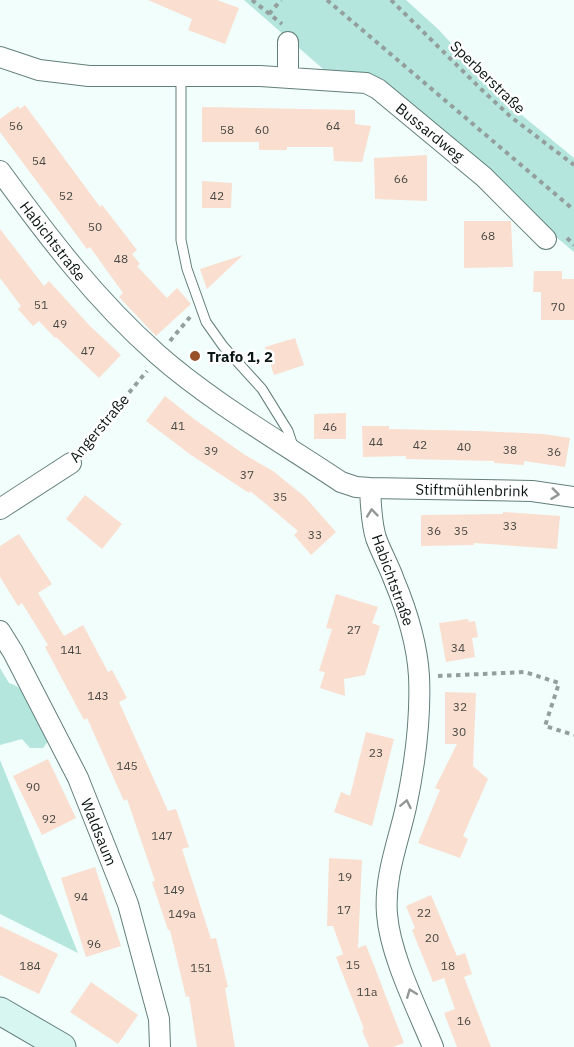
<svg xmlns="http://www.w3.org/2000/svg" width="574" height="1047" font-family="'IBM Plex Sans',sans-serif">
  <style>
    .green { fill: #b4e6dd }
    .building { fill: #faded0 }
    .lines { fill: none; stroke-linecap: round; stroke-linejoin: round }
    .service-casing { stroke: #637f7a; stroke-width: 11 }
    .minor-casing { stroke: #637f7a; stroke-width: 22 }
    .secondary-casing { stroke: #637f7a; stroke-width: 29 }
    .path { stroke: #939f9c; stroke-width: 4; stroke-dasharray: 4.5 4.5; stroke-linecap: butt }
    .service { stroke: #fff; stroke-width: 9 }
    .minor { stroke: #fff; stroke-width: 20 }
    .secondary { stroke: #d7f6f2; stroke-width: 27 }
    .oneway { stroke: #929796 }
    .poi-dot { fill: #98512a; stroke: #fff; stroke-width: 2 }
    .labels { text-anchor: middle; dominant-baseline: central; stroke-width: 5; stroke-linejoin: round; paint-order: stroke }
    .number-label { font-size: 12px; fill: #484944 }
    .street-label { font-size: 15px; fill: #0c1715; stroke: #fff }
    .poi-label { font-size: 15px; font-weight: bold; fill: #0c1715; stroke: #fff; text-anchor: start }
  </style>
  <rect width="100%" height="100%" fill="#f1fefb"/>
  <path class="green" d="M244,0H406L439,30L480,75L524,117L574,158V252L366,76L330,75Z
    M0,668L9,683C33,690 39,719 49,740L43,748H30L22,739L0,745Z
    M0,760L78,953L0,914Z"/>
  <path class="building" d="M148,0H217L239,8L225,44L188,30L192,19Z
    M25,105L100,207L102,205L137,250L132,254L140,264L137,266L167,298L177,288L191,304L156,336L119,297L123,293L90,247L87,249L0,132V119L18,106L20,109Z
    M202,107L355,110V124L371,126L362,162L334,161L333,147H287V150H259V142H202Z
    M427,155V201L375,199L374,158Z
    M202,181L232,183L231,208H202Z
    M464,221H511L513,267L464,268Z
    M0,229L44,286L49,281L90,326L121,355L99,378L56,337L55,338L39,321L33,326L18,309L21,306L0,278Z
    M243,255L207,289L200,269Z
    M534,271H562V279H574V320H541V292H533Z
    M295,338L304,365L274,375L265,347Z
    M165,396L194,419L245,455L273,471L305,497L336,532L311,555L294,535L298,531L266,504L250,491L249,493L191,455L146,421Z
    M346,413V439H314V414Z
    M362,426H389V429L479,431L543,434L570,438L565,467L524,461V465L494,463V461L406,459V456L363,457Z
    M85,495L122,524L102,549L66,519Z
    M503,512L560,516L557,549L474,543V545L421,546V515L503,514Z
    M19,534L52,584L38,593L64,636L83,625L108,672L112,670L127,698L119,702L168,811L176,809L189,847L182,849L211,939L216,938L228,987L225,988L235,1047H197L189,996L186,997L170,930H168L152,882L155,881L127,799L124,801L87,718L84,720L45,647L48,645L22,603L18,606L0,577V546Z
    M336,594L378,607L372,623L380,626L365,675L344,679L345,696L320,688L325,672L319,671L332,629L326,628Z
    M468,619L469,622L475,621L478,637L472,638L475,657L446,662L439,623Z
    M445,692L476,693L473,766L488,779L463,836L468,839L460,858L418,843L440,790L435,788L457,744H445Z
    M366,732L394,739L372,826L334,812L341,792L350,796Z
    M48,759L76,818L42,835L13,776Z
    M329,858L362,860L358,948L366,945L404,1043L393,1047H369L362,1030L364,1029L336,957L343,954L333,926H327Z
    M95,867L121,946L86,957L61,878Z
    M431,895L457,956L465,953L472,974L464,977L491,1047H457L444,1013L455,1009L444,978L433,982L412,930L415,928L406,906Z
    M0,926L58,954L39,994L0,975Z
    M91,982L138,1015L118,1044L70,1012Z"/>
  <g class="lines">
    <g class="service-casing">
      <path id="service" d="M181,77V240L187,269L206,322L223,346L262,389L288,431L294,449"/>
    </g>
    <g class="minor-casing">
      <path id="minor" d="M288,42V78
        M0,57L39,70L89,76H260L366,83L378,89L484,177L546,239
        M0,171C48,237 96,300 157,354C210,401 281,442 341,482L356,487L370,488L532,491L574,497
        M370,488C371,505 371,522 376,538C381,552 389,566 394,580C407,611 417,642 419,676C421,720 415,764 406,807C398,843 384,877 387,914C390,955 417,1008 433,1047
        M0,509L71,463
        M0,631L13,652L78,778L128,904L159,1019L160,1047"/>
    </g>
    <g class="secondary-casing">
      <path id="secondary" d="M0,1011L62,1047"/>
    </g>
    <path class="path" d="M252,0L282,24
      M327,0L574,210
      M391,0L482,90L511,117L574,165
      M269,14L281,0
      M567,238L574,245
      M170,341L190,317
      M83,448L147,371
      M438,676L525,672L559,683L545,726L574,735"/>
    <use href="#service" class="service"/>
    <use href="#minor" class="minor"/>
    <use href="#secondary" class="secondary"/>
  </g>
  <defs><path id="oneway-chevron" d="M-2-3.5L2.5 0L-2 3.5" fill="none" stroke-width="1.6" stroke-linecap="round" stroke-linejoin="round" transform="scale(1.5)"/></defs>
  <g class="oneway">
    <use href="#oneway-chevron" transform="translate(555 494) rotate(7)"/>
    <use href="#oneway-chevron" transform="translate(372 513) rotate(-96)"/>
    <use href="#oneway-chevron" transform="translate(406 804) rotate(-78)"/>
    <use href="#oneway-chevron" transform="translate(411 993) rotate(-111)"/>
  </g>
  <circle class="poi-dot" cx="195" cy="356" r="6"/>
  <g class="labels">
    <g class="number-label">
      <text x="16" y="125">56</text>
      <text x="333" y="125">64</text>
      <text x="227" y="129">58</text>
      <text x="262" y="129">60</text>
      <text x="39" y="160">54</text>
      <text x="401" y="178">66</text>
      <text x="66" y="195">52</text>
      <text x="217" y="195">42</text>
      <text x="95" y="226">50</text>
      <text x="488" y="235">68</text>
      <text x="121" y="258">48</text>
      <text x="41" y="304">51</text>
      <text x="558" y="306">70</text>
      <text x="60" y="323">49</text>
      <text x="88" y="350">47</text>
      <text x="178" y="425">41</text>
      <text x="330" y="426">46</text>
      <text x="376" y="441">44</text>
      <text x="420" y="444">42</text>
      <text x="464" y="446">40</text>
      <text x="510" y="449">38</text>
      <text x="211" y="450">39</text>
      <text x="554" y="451">36</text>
      <text x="247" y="474">37</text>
      <text x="280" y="496">35</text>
      <text x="510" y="525">33</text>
      <text x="434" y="530">36</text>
      <text x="461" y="530">35</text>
      <text x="315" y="534">33</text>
      <text x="354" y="629">27</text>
      <text x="458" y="647">34</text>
      <text x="71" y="649">141</text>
      <text x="98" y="695">143</text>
      <text x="460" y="706">32</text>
      <text x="459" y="731">30</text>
      <text x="376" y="752">23</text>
      <text x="127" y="765">145</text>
      <text x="33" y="786">90</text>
      <text x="49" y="818">92</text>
      <text x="162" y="835">147</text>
      <text x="345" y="876">19</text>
      <text x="174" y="889">149</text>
      <text x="81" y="896">94</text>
      <text x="344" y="909">17</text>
      <text x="424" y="912">22</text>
      <text x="182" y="913">149a</text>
      <text x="432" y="937">20</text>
      <text x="94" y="943">96</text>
      <text x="353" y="964">15</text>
      <text x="30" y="965">184</text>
      <text x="448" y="965">18</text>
      <text x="201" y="967">151</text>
      <text x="367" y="991">11a</text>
      <text x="464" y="1020">16</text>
    </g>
    <g class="street-label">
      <text transform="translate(488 77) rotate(44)">Sperberstraße</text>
      <text transform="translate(430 132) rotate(39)">Bussardweg</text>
      <text transform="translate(53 241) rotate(52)">Habichtstraße</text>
      <text transform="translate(99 428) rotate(-50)">Angerstraße</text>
      <text transform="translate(472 490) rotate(1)">Stiftmühlenbrink</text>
      <text transform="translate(393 580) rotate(70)">Habichtstraße</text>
      <text transform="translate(99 832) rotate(68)">Waldsaum</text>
    </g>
    <g class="poi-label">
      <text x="207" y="356">Trafo 1, 2</text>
    </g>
  </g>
</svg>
